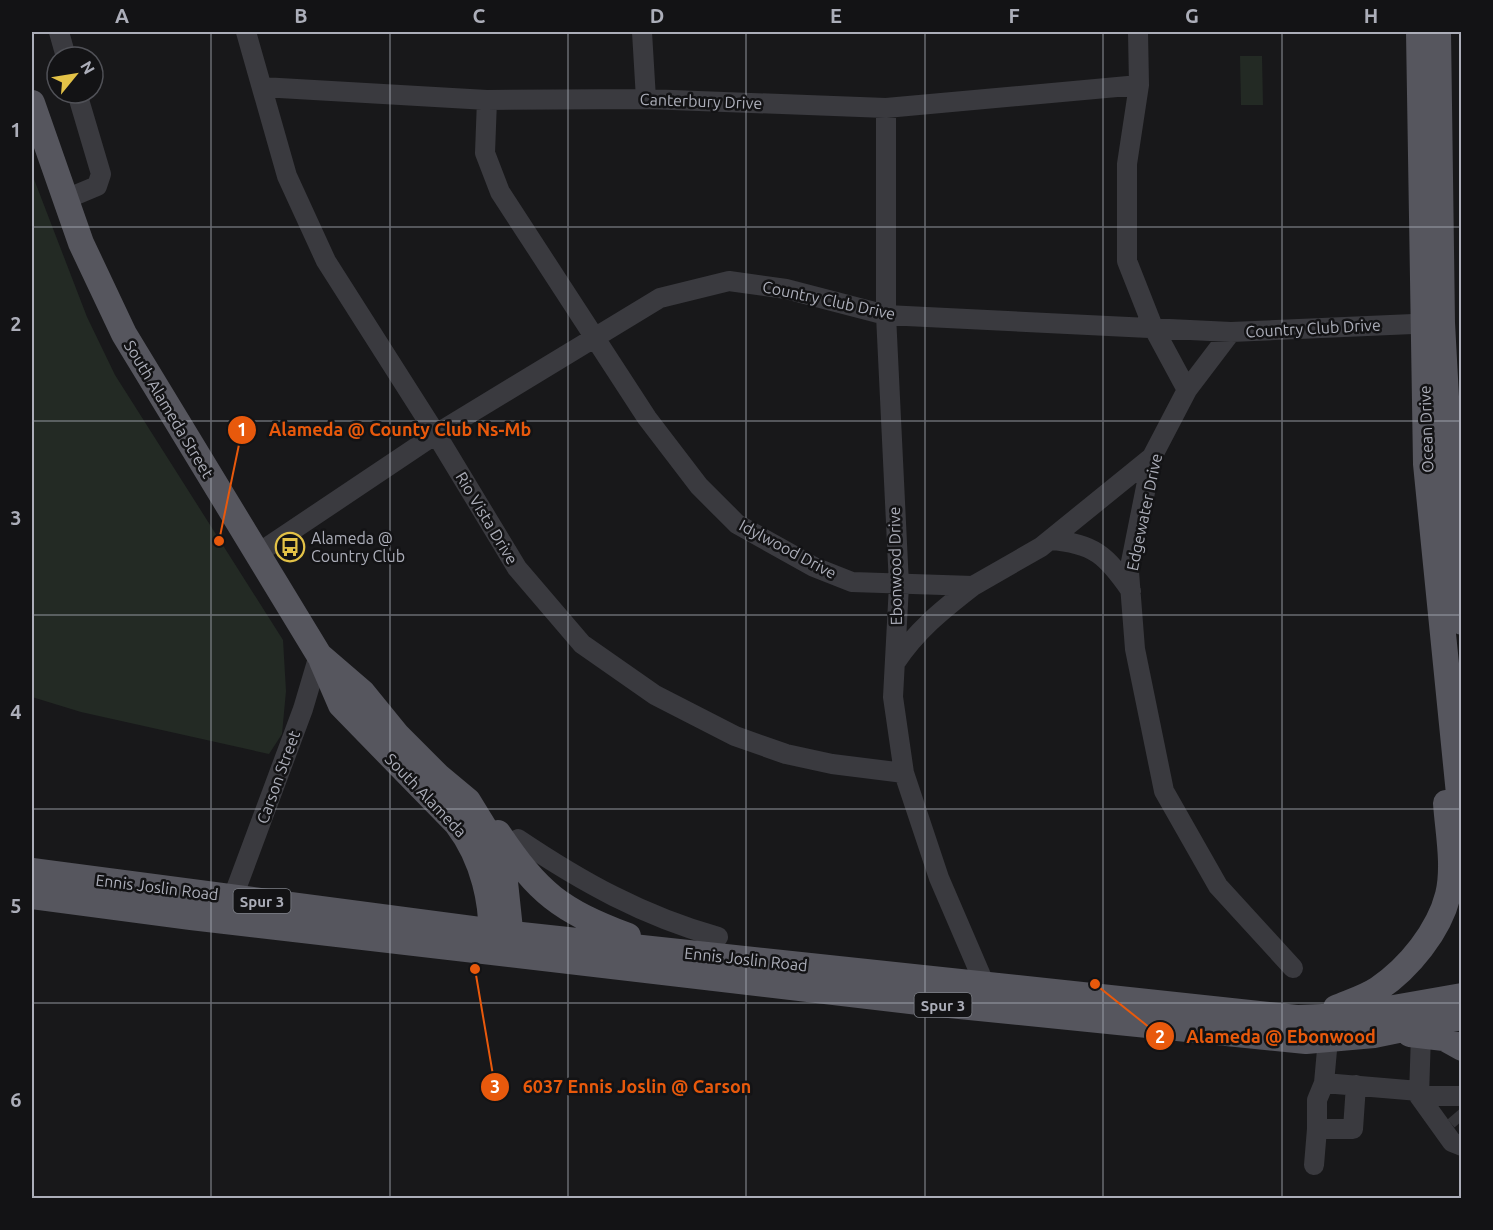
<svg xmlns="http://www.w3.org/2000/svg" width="1493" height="1230" font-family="Ubuntu,sans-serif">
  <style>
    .green { fill: #232a24 }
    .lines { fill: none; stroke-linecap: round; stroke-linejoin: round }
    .minor-tunnel { stroke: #36363a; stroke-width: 20; stroke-dasharray: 20 10; stroke-linecap: butt }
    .minor { stroke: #3a3a3f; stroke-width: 20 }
    .major { stroke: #56565e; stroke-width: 26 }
    .grid { fill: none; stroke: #acaeb9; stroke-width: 1.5; stroke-opacity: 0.55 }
    .labels { text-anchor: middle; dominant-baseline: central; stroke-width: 5; stroke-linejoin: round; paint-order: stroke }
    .shield { fill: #131315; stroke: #7e8088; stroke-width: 1.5 }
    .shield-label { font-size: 15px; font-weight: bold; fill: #acaeb9 }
    .street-label { font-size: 16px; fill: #acaeb9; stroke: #131315 }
    .poi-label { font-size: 16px; fill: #acaeb9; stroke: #131315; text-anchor: start }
    .leader { fill: none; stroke: #e8590c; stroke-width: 2 }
    .callout-dot { fill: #e8590c; stroke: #131315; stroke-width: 2 }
    .mark-label { font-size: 18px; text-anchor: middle; font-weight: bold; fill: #fff }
    .callout-label { font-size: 18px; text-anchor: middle; font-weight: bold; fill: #e8590c; stroke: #131315; stroke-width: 5; stroke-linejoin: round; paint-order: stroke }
    .neatline { fill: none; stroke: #acaeb9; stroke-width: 2 }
    .grid-label { font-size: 20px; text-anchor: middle; font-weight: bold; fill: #acaeb9 }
  </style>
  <rect width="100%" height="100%" fill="#18181a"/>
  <path class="green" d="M1240,56H1262L1263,105H1241Z
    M32,174L87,317L115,375L283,640L286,691L282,734L269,754L81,712L32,697Z"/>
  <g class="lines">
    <path class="minor-tunnel" d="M1455,1113L1462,1121"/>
    <path class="minor" d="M59,32L66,57
      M246,32L287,176L326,261L436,434L517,568L582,644L655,695L735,736L786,754L832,764L904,773
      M642,32L646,99
      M1138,32L1139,85L1127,164V261L1153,327L1187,390L1152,457L1129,572L1135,649L1164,791L1218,886L1293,968
      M262,87L487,100L646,99L886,108L1139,85
      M487,100L485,153L500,192L647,418L699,486L737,524L814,567L852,582L973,586L1041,547L1152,457
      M886,108V315L899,585L893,697L904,773L939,878L985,985L984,995
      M66,199L97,186L101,174L77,93
      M1187,390L1231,332
      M1050,540C1094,543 1107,556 1131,591
      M257,554L436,434L660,298L729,281L786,289L886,315L1231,332L1436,323
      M895,663C916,631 942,610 973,586
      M518,839C582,882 643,916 718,937
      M233,897L303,709L319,655
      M1421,1034L1419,1096H1462
      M1328,1039L1324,1083L1419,1091
      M1324,1083L1317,1100V1129H1353L1356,1085
      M1419,1096L1452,1142L1462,1146
      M1314,1165L1317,1129"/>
    <path class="major" d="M1419,32L1426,464L1462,824
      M1438,32L1442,323L1453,526L1462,622
      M32,103L81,243L124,334L319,655L362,692L397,735L438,776L468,801L495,845L505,882L512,948
      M322,661L341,705L457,824C483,858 494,904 491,947
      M498,833C539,894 560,910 628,936
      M32,871L512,934L1297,1018L1348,1016L1462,996
      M32,896L191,917L919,1002L1306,1041L1374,1035L1462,1017
      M1336,1008C1350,1002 1366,997 1378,989C1409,968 1439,931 1448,895C1455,866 1448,832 1446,803
      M1410,1034L1444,1038L1462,1048"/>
  </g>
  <path class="grid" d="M211,32V1198M390,32V1198M568,32V1198M746,32V1198M925,32V1198M1103,32V1198M1282,32V1198M32,227H1462M32,421H1462M32,615H1462M32,809H1462M32,1003H1462"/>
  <defs>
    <g id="bus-ring" transform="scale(1.5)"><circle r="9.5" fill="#131315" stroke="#e3c247" stroke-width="1.5"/><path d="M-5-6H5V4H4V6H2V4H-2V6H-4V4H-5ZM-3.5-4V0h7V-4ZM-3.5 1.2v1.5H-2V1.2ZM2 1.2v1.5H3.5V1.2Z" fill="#e3c247"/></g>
  </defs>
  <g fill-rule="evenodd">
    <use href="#bus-ring" x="290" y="547"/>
  </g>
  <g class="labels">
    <g class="shield">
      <rect x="233.5" y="889" width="57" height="24" rx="4.5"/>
      <rect x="914.5" y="993" width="57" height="24" rx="4.5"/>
    </g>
    <g class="shield-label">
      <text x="262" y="901">Spur 3</text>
      <text x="943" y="1005">Spur 3</text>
    </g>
    <g class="street-label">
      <text transform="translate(701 101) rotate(2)">Canterbury Drive</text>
      <text transform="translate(829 300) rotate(12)">Country Club Drive</text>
      <text transform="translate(1313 328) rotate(-3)">Country Club Drive</text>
      <text transform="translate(169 409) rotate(59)">South Alameda Street</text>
      <text transform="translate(1426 429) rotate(-92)">Ocean Drive</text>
      <text transform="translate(1144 512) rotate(-78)">Edgewater Drive</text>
      <text transform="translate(487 518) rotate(59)">Rio Vista Drive</text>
      <text transform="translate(788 549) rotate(28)">Idylwood Drive</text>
      <text transform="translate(895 566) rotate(-91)">Ebonwood Drive</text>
      <text transform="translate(278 777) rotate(-70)">Carson Street</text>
      <text transform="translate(426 795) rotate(46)">South Alameda</text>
      <text transform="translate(157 887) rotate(7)">Ennis Joslin Road</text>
      <text transform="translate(746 959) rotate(6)">Ennis Joslin Road</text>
    </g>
    <g class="poi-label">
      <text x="311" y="538">Alameda @<tspan x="311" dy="18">Country Club</tspan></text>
    </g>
  </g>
  <path class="leader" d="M219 541L242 430M1095 984L1160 1036M475 969L495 1087"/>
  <g class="callout-dot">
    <circle cx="219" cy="541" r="6"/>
    <circle cx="1095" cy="984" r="6"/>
    <circle cx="475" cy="969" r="6"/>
    <circle cx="242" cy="430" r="15"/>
    <circle cx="1160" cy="1036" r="15"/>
    <circle cx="495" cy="1087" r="15"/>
  </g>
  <g class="mark-label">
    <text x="242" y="436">1</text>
    <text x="1160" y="1043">2</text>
    <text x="495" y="1093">3</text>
  </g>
  <g class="callout-label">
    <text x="400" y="436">Alameda @ County Club Ns-Mb</text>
    <text x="1281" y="1043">Alameda @ Ebonwood</text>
    <text x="637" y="1093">6037 Ennis Joslin @ Carson</text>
  </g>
  <rect width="1493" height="1230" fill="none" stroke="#131315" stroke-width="66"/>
  <g transform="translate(75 75) rotate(60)"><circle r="28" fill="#131315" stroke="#505157" stroke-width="1.5"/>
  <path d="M0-4.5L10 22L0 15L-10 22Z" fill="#e3c247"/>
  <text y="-9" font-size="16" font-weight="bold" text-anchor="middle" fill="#acaeb9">N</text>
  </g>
  <rect x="33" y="33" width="1427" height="1164" class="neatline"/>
  <g class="grid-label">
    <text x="122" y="23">A</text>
    <text x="301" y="23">B</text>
    <text x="479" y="23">C</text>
    <text x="657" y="23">D</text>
    <text x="836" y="23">E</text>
    <text x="1014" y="23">F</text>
    <text x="1192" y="23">G</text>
    <text x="1371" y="23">H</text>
    <text x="16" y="137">1</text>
    <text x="16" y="331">2</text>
    <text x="16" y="525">3</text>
    <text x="16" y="719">4</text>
    <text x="16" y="913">5</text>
    <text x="16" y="1107">6</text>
  </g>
</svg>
